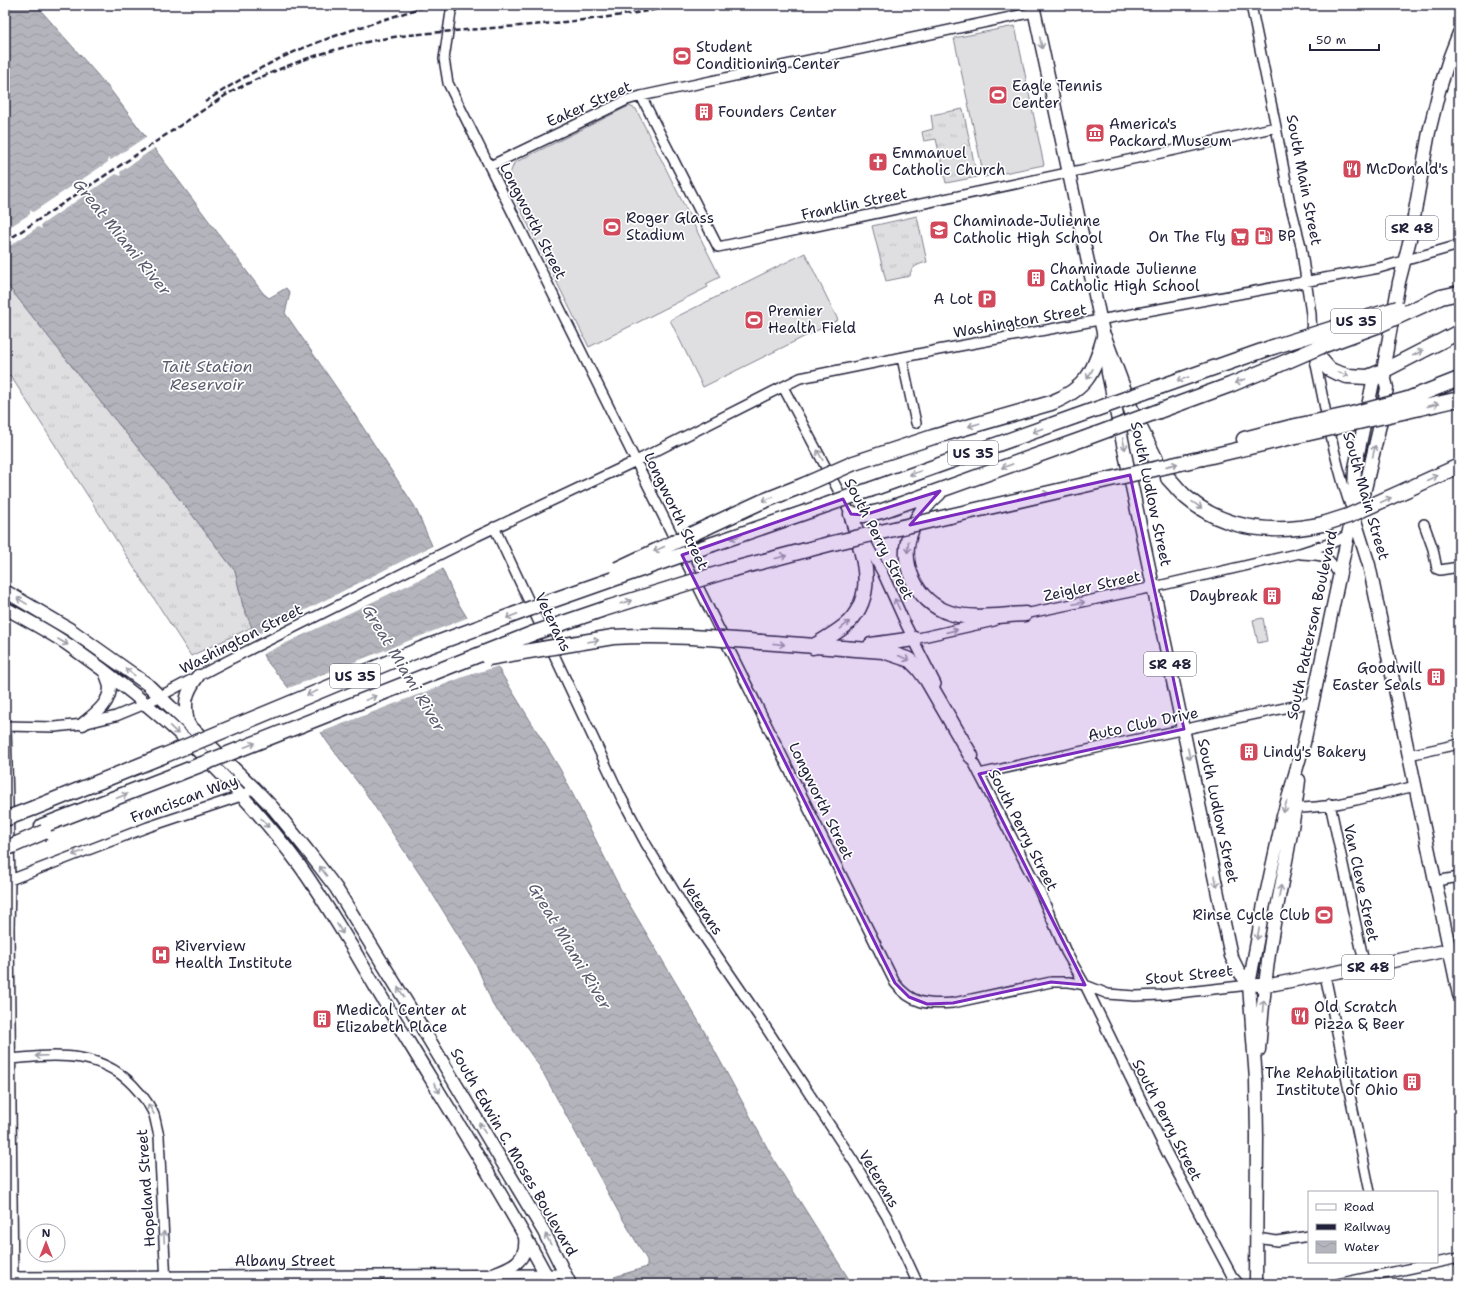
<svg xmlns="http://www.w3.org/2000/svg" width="1464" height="1289" font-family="'Shantell Sans',sans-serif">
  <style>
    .grass { fill: url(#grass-tufts); stroke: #80808e }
    .garden { fill: #dfdfe2; stroke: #80808e }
    .water { fill: url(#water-waves); stroke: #7a7a88 }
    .pier { fill: #fff }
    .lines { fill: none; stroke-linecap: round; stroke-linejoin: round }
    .minor-casing { stroke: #22223b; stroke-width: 12 }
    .major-casing { stroke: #22223b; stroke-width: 15 }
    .highway-casing { stroke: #22223b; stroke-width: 17 }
    .minor { stroke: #fff; stroke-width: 9 }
    .major { stroke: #fff; stroke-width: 12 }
    .highway { stroke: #fff; stroke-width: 14 }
    .rail { stroke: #22223b; stroke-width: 2.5; stroke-dasharray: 6 3; stroke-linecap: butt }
    .highway-bridge-casing { stroke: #22223b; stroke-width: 17; stroke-linecap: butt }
    .highway-bridge { stroke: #fff; stroke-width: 14 }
    .oneway { stroke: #9c9ca7 }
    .marked { fill: #7b2cbf; fill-opacity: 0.2; stroke: #7b2cbf; stroke-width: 3; stroke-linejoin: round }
    .labels { text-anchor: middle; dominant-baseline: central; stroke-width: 3.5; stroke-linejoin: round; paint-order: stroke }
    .shield { fill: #fff; stroke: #646476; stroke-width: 1 }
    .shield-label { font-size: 14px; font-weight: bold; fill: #22223b }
    .poi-label { font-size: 15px; fill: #22223b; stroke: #fff; text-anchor: start }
    .street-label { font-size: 15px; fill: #22223b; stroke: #fff }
    .water-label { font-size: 16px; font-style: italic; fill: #5c5c6f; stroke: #fff }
  </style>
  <defs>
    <pattern id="grass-tufts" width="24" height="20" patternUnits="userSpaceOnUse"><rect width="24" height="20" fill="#dfdfe2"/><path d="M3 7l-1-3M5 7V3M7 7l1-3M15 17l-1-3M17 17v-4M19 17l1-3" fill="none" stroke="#bfbfc3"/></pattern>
    <pattern id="water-waves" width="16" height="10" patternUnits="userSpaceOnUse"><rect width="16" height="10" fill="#b4b4bc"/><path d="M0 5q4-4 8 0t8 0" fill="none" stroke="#9a9aa2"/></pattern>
  </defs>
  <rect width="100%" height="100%" fill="#fff"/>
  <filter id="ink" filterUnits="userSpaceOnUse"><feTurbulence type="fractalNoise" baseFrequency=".025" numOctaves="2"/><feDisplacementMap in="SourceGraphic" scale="8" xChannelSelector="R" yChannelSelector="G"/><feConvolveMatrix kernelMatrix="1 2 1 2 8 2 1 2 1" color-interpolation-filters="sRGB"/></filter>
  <g filter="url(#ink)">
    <path class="grass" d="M963,109L977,177L946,183L936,139L924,141L922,132L933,129L931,115Z
      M917,216L927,262C919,264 910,267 910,276L886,281L872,226Z
      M5,282L82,379L190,512L235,571L243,606L252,627L191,656L10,375L5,379Z"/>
    <path class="garden" d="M1015,26L1044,165L984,177L954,38Z
      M629,106L636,109L720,277L706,284L708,287L589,347L507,182L514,163Z
      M805,253L838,320L703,387L670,320Z
      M1263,618L1267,641L1258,643L1253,620Z"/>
    <path class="water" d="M5,5H36L109,88L263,293L269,298L286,288L290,293L285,313L347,403L415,507L455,598L560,769L623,894L699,1022L775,1162L852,1284H660L658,1282L646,1284H621L614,1277L647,1267V1260L618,1211L540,1067L511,1026L494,1007L476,964L427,885L365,792L328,743L305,708L265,659L243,606L235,571L190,512L82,379L5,282Z"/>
    <path class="pier" d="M147,136L156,147L120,172L121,176L116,174L41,225L42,229L38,227L5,249V230L30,214V210L33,212L108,162V158L111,160Z
      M434,545L444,568L261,655L254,636Z
      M469,617L499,666L466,676L319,733L304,709L286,689Z"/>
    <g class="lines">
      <g class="minor-casing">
        <path id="minor" d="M452,5L444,59L448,83L895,983C911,1004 928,1005 953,1003L1051,982H1069L1085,985L1108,994L1135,996L1161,995L1249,985
          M1251,5L1276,127L1290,203L1301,246L1311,314L1312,340
          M641,96L718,247L1175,150L1276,127
          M490,166L627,100L641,96L1034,12
          M1314,355C1325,407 1334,461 1352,511
          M902,358L916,423
          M783,387L853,518
          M1424,524L1433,549L1437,569L1440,570L1459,567
          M494,527L621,797L646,844L684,907L759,1017L854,1162L887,1217L918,1284
          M861,533L883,574L906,625L936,684
          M1301,554C1326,556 1326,553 1339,575
          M1020,615L1154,587L1300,553L1334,542L1348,535
          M914,639L994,621
          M5,726L55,727L83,724L116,716L145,704L227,661L477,536L636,461L800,378L938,350L1379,268L1459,245
          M6,726L10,880L9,930L13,1284
          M968,752L1039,890L1066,952L1085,985L1167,1153L1232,1276L1239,1284
          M1409,755L1459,744
          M979,774L1110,745L1313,702
          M1330,804L1365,967
          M1296,808C1334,808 1378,794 1416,786
          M10,880L148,827L241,796L254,788
          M1436,881L1459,877
          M1325,975L1370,1192
          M10,1059C59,1054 105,1050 139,1092C145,1099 151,1107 154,1115C156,1122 157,1129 159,1136L166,1284
          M1257,1238L1277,1241L1309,1236
          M5,1277L566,1274
          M1337,1284L1459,1258"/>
      </g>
      <g class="major-casing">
        <path id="major" d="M1033,5L1104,337L1108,373L1231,956L1238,970L1249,985
          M1383,371L1373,382L1355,468L1353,514L1369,565L1459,995
          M5,591L71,630L147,684L254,788L273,808L307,850L336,888L418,1021L544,1232L570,1284
          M5,608C27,620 50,632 70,646C155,705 239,783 300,866C320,894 337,923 355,952C374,985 394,1018 414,1051C461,1128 509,1205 551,1284
          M188,723C184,702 185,694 198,676
          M83,724C95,714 110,704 110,687C109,682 107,676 105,672
          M1258,985L1275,984L1450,950
          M1259,1050C1262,1014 1265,977 1271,941C1280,887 1293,834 1299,780
          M493,1274C512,1267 528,1261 525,1237
          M1256,1284L1257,1137L1256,1080L1249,985L1263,909L1283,816L1304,743L1348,535L1353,514L1365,489L1382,416L1387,388L1383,371L1399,282L1410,239L1429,132L1439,91L1450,56L1459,33"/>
      </g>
      <g class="highway-casing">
        <path id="highway" d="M1441,297L1459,293
          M1104,337L1132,412L1156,460
          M1313,351L1329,369L1335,372L1347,376L1368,377L1383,371L1459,332
          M1162,386L1273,347
          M1408,399L1459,379
          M1159,411L1230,385L1276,366
          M1407,411L1459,399
          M1244,439L1291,427
          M1203,458L1292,437
          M854,463L933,437L1051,403C1086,389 1094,373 1104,337
          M1168,478C1175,485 1180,492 1187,498C1226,531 1276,534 1323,524
          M872,489L1074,417
          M1406,490L1459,466
          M939,493C927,503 918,515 912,529C897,562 916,602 950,613C973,620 1001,615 1025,614
          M950,516L1093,483
          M707,527L761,502L804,485
          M713,544L812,510
          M730,570L829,544
          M761,642L883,651L910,660L918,668L927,680L971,756
          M871,645L914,639
          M813,647C824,639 839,632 849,622C879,590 861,550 851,514L864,515L882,511L1083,439
          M34,808L163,756
          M42,826L177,774"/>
      </g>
      <use href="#minor" class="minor"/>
      <use href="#major" class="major"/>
      <use href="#highway" class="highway"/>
      <path class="rail" d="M205,102C231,85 257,69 285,56C331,35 381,21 429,5
        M5,242L229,93C284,64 338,45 400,36C493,26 586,25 678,5"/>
      <g class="highway-bridge-casing">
        <path id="highway-bridge" d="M1273,347L1398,308
          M1276,366L1322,346L1377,326L1441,297
          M1074,417L1162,386
          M1291,427L1352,414L1408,399
          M1292,437L1407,411
          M1083,439L1159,411
          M1093,483L1203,458
          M804,485L854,463
          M812,510L872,489
          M1323,524L1348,516L1406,490
          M829,544L950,516
          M617,569L707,527
          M488,658L613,637C663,634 711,638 761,642
          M163,756L421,649L548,602L713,544
          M177,774L534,633L604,609L730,570
          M5,819L34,808
          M5,849L44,832"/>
      </g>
      <use href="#highway-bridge" class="highway-bridge"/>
    </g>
    <defs><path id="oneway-shaft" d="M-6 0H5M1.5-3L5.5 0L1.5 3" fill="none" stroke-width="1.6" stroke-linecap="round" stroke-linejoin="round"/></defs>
    <g class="oneway">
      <use href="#oneway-shaft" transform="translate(1041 43) rotate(78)"/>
      <use href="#oneway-shaft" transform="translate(1418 353) rotate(-27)"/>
      <use href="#oneway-shaft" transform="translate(1090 374) rotate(119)"/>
      <use href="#oneway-shaft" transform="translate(1343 374) rotate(17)"/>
      <use href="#oneway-shaft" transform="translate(1183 379) rotate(161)"/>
      <use href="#oneway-shaft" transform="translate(1240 381) rotate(158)"/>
      <use href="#oneway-shaft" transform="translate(1433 405) rotate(-13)"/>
      <use href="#oneway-shaft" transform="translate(974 425) rotate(164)"/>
      <use href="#oneway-shaft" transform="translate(1038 430) rotate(160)"/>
      <use href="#oneway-shaft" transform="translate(1124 444) rotate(78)"/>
      <use href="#oneway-shaft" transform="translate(1374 451) rotate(-77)"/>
      <use href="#oneway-shaft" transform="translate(820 455) rotate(-118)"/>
      <use href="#oneway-shaft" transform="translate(1172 465) rotate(-13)"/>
      <use href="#oneway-shaft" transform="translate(1007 466) rotate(160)"/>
      <use href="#oneway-shaft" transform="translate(915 473) rotate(160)"/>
      <use href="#oneway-shaft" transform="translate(1432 478) rotate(-25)"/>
      <use href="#oneway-shaft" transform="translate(1043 494) rotate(-13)"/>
      <use href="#oneway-shaft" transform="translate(768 499) rotate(158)"/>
      <use href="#oneway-shaft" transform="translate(1386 500) rotate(-24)"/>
      <use href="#oneway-shaft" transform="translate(1197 505) rotate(34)"/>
      <use href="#oneway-shaft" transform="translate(736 537) rotate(161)"/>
      <use href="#oneway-shaft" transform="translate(908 547) rotate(95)"/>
      <use href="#oneway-shaft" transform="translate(659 549) rotate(155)"/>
      <use href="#oneway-shaft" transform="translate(781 557) rotate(-15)"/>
      <use href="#oneway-shaft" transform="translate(22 601) rotate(-149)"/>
      <use href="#oneway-shaft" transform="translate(626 602) rotate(-17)"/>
      <use href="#oneway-shaft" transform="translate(1079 603) rotate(-12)"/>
      <use href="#oneway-shaft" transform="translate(897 604) rotate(-115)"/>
      <use href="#oneway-shaft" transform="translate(1159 613) rotate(79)"/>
      <use href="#oneway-shaft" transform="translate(512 616) rotate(159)"/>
      <use href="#oneway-shaft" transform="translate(845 625) rotate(-40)"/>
      <use href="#oneway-shaft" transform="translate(952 631) rotate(-13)"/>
      <use href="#oneway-shaft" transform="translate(593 641) rotate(-9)"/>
      <use href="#oneway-shaft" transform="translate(63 642) rotate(30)"/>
      <use href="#oneway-shaft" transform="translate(779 644) rotate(5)"/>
      <use href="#oneway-shaft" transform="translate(904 658) rotate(25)"/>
      <use href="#oneway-shaft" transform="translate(130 672) rotate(-144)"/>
      <use href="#oneway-shaft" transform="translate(312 693) rotate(158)"/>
      <use href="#oneway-shaft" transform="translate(371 698) rotate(-21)"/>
      <use href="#oneway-shaft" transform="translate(174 730) rotate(44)"/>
      <use href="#oneway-shaft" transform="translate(250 745) rotate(-21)"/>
      <use href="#oneway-shaft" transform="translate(1189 754) rotate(78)"/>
      <use href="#oneway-shaft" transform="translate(122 796) rotate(-21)"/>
      <use href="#oneway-shaft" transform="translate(1285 807) rotate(106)"/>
      <use href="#oneway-shaft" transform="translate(265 823) rotate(49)"/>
      <use href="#oneway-shaft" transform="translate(78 853) rotate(159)"/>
      <use href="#oneway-shaft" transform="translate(323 871) rotate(-127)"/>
      <use href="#oneway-shaft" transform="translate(1216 881) rotate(79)"/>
      <use href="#oneway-shaft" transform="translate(1280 891) rotate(-79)"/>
      <use href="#oneway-shaft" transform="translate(340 929) rotate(59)"/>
      <use href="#oneway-shaft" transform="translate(1258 934) rotate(101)"/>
      <use href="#oneway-shaft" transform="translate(401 992) rotate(-122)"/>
      <use href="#oneway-shaft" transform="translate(1263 1006) rotate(-85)"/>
      <use href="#oneway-shaft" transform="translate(41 1056) rotate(178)"/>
      <use href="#oneway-shaft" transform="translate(437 1088) rotate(59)"/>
      <use href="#oneway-shaft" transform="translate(151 1109) rotate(-120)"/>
      <use href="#oneway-shaft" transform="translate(482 1128) rotate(-122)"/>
      <use href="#oneway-shaft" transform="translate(164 1237) rotate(-93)"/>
      <use href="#oneway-shaft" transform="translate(548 1239) rotate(-117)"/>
    </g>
  </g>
  <path class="marked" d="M1130,475L1184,729L979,774L1085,985L1051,982L953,1003L927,1004L909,997L895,983L682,555L843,499L851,514L864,515L940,491L910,525Z"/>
  <defs>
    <g id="stadium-square" transform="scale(1)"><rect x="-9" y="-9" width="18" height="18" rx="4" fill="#d1495b" stroke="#fff"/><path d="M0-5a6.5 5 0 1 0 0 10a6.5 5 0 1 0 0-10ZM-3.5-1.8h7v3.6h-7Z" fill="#fff"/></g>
    <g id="building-square" transform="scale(1)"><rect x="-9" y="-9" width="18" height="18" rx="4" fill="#d1495b" stroke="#fff"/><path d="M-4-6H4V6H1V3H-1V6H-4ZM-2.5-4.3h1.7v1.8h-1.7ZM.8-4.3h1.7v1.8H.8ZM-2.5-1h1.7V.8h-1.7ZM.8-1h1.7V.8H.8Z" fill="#fff"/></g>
    <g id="museum-square" transform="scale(1)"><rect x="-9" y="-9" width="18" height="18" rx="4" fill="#d1495b" stroke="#fff"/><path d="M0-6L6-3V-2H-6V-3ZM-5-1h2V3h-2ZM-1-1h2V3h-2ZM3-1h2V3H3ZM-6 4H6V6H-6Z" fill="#fff"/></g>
    <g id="church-square" transform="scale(1)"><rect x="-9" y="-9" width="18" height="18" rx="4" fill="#d1495b" stroke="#fff"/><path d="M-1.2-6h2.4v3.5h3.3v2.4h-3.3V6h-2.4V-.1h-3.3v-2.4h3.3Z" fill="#fff"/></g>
    <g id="restaurant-square" transform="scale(1)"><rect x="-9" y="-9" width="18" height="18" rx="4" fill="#d1495b" stroke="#fff"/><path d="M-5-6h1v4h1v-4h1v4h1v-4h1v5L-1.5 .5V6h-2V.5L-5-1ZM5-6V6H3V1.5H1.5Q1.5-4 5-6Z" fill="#fff"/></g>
    <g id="school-square" transform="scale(1)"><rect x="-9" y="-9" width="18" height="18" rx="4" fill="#d1495b" stroke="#fff"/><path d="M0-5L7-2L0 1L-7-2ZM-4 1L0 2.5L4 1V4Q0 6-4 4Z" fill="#fff"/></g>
    <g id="fuel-square" transform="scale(1)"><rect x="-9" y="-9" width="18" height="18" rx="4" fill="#d1495b" stroke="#fff"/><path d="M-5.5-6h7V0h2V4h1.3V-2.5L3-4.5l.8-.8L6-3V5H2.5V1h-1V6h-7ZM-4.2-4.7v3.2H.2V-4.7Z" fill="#fff"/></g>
    <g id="supermarket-square" transform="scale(1)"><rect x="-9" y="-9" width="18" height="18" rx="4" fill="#d1495b" stroke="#fff"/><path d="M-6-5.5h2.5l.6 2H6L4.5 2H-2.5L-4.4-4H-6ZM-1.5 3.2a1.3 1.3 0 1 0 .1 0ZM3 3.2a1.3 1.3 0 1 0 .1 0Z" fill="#fff"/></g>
    <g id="parking-square" transform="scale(1)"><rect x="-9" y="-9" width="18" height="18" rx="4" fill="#d1495b" stroke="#fff"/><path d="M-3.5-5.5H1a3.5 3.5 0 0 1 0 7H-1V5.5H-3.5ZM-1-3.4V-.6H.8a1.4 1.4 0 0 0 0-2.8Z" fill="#fff"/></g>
    <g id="hospital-square" transform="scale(1)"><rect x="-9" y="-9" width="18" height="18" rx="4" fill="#d1495b" stroke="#fff"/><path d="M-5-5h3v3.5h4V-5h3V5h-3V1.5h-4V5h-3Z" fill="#fff"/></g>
  </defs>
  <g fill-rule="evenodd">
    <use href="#stadium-square" x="682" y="56"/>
    <use href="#stadium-square" x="998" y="95"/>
    <use href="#building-square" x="704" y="112"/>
    <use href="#museum-square" x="1095" y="133"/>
    <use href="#church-square" x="878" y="162"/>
    <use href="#restaurant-square" x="1352" y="169"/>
    <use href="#stadium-square" x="612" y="227"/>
    <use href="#school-square" x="939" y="230"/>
    <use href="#fuel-square" x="1264" y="236"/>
    <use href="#supermarket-square" x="1240" y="237"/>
    <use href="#building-square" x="1036" y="278"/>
    <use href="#parking-square" x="987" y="299"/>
    <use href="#stadium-square" x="754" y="320"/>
    <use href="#building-square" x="1272" y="596"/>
    <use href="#building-square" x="1436" y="677"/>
    <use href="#building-square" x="1249" y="752"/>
    <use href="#stadium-square" x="1324" y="915"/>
    <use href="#hospital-square" x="161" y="955"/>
    <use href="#restaurant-square" x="1300" y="1016"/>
    <use href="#building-square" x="322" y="1019"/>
    <use href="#building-square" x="1412" y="1082"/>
  </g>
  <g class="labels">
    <g class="shield">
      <rect x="1386" y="216" width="52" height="24" rx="3"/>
      <rect x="1331" y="309" width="50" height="24" rx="3"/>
      <rect x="948" y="441" width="50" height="24" rx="3"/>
      <rect x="1144" y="652" width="52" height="24" rx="3"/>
      <rect x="330" y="664" width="50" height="24" rx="3"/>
      <rect x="1342" y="955" width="52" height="24" rx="3"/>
    </g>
    <g class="shield-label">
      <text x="1412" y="228">SR 48</text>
      <text x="1356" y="321">US 35</text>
      <text x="973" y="453">US 35</text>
      <text x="1170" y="664">SR 48</text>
      <text x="355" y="676">US 35</text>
      <text x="1368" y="967">SR 48</text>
    </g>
    <g class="poi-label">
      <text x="696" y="47">Student<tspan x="696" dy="17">Conditioning Center</tspan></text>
      <text x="1012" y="86">Eagle Tennis<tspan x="1012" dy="17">Center</tspan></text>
      <text x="718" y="112">Founders Center</text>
      <text x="1109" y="124">America's<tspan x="1109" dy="17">Packard Museum</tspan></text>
      <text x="892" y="153">Emmanuel<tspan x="892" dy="17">Catholic Church</tspan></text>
      <text x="1366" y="169">McDonald's</text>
      <text x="626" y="218">Roger Glass<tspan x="626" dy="17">Stadium</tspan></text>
      <text x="953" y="221">Chaminade-Julienne<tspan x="953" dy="17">Catholic High School</tspan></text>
      <text x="1278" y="236">BP</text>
      <text x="1226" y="237" text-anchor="end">On The Fly</text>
      <text x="1050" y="269">Chaminade Julienne<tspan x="1050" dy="17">Catholic High School</tspan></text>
      <text x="973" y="299" text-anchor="end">A Lot</text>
      <text x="768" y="311">Premier<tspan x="768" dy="17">Health Field</tspan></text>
      <text x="1258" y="596" text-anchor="end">Daybreak</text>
      <text x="1422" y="668" text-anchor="end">Goodwill<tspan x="1422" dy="17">Easter Seals</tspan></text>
      <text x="1263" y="752">Lindy's Bakery</text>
      <text x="1310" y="915" text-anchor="end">Rinse Cycle Club</text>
      <text x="175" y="946">Riverview<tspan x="175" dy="17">Health Institute</tspan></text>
      <text x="1314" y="1007">Old Scratch<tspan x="1314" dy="17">Pizza &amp; Beer</tspan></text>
      <text x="336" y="1010">Medical Center at<tspan x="336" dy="17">Elizabeth Place</tspan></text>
      <text x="1398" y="1073" text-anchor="end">The Rehabilitation<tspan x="1398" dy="17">Institute of Ohio</tspan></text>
    </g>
    <g class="street-label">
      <text transform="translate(589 104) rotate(-24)">Eaker Street</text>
      <text transform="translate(1304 180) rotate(79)">South Main Street</text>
      <text transform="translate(854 204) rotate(-12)">Franklin Street</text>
      <text transform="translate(533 221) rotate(63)">Longworth Street</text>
      <text transform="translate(1020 321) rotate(-10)">Washington Street</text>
      <text transform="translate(1151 494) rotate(78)">South Ludlow Street</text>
      <text transform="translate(1366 496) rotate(74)">South Main Street</text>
      <text transform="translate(676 511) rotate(64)">Longworth Street</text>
      <text transform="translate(879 539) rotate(63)">South Perry Street</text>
      <text transform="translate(1092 586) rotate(-12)">Zeigler Street</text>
      <text transform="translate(553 622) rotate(64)">Veterans</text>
      <text transform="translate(1312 625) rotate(-78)">South Patterson Boulevard</text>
      <text transform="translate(241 639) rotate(-27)">Washington Street</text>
      <text transform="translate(1143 724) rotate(-12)">Auto Club Drive</text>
      <text transform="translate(184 799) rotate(-20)">Franciscan Way</text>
      <text transform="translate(821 801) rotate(64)">Longworth Street</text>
      <text transform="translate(1218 811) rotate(78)">South Ludlow Street</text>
      <text transform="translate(1023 830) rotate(63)">South Perry Street</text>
      <text transform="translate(1361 883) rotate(78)">Van Cleve Street</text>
      <text transform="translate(702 907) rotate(57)">Veterans</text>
      <text transform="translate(1189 975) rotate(-6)">Stout Street</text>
      <text transform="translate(1167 1120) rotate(63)">South Perry Street</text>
      <text transform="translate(514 1152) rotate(60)">South Edwin C. Moses Boulevard</text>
      <text transform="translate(879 1179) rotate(59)">Veterans</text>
      <text transform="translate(146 1188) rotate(-94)">Hopeland Street</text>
      <text x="285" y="1261">Albany Street</text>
    </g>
    <g class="water-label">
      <text transform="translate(122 237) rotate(51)">Great Miami River</text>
      <text x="207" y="366">Tait Station<tspan x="207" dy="18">Reservoir</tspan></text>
      <text transform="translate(404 668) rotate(59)">Great Miami River</text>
      <text transform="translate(570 946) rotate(59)">Great Miami River</text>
    </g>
  </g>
  <rect width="1464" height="1289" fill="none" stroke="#fff" stroke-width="20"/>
  <rect x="10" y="10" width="1444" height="1269" fill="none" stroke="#22223b" stroke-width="1.5" filter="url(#ink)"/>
  <rect x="1308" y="1191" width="130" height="72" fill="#ffffff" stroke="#a7a7b1"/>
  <rect x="1316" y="1204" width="20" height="6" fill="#ffffff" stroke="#a7a7b1"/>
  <text x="1344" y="1211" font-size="12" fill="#22223b">Road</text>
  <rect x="1316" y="1224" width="20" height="6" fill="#22223b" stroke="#a7a7b1"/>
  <text x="1344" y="1231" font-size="12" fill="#22223b">Railway</text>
  <rect x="1316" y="1241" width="20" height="12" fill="url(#water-waves)" stroke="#a7a7b1"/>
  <text x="1344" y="1251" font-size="12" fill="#22223b">Water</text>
  <g transform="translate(46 1243)"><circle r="19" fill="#ffffff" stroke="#a7a7b1"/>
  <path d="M0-3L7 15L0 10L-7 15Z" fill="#d1495b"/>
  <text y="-6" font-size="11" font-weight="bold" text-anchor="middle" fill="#22223b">N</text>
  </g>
  <path d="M1310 44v6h69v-6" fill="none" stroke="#22223b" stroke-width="2"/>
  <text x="1316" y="44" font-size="12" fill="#22223b" stroke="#ffffff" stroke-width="3" paint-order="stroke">50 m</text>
</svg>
